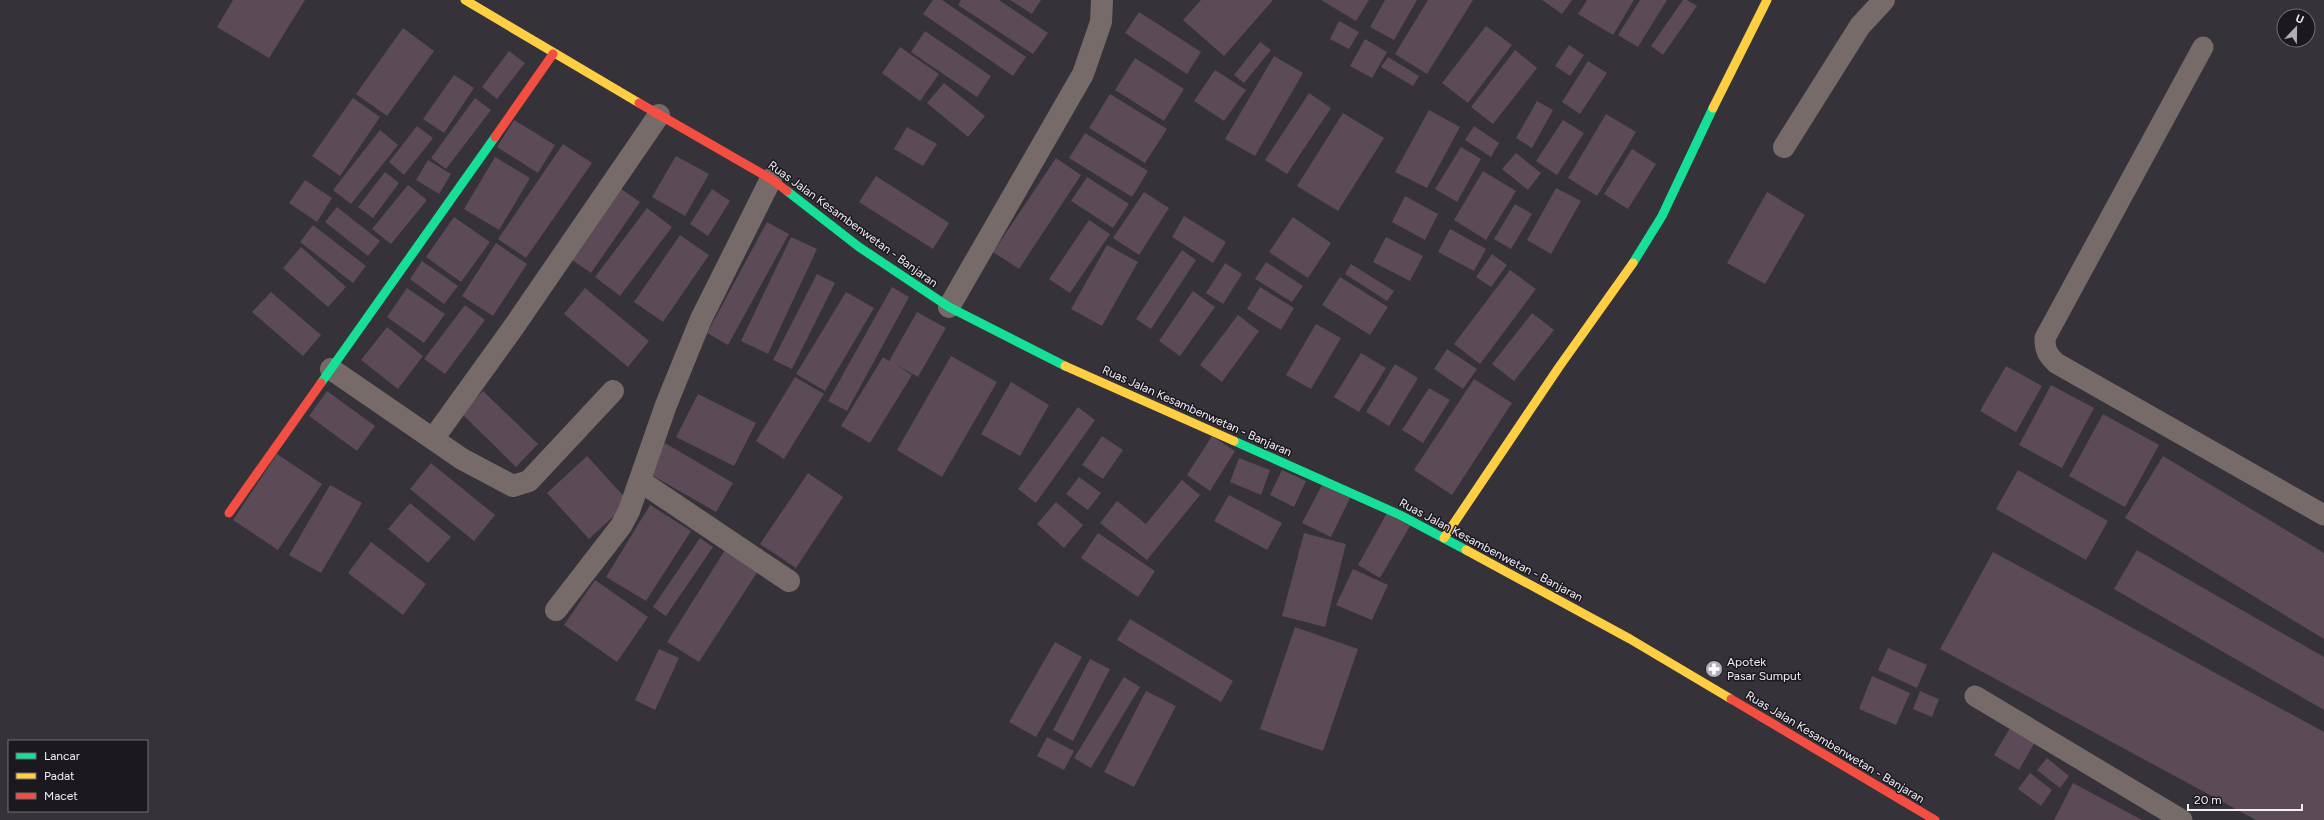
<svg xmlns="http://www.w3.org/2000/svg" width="2324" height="820" font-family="Figtree,sans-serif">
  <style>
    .building { fill: #5c4a57 }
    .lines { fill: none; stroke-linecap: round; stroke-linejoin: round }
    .lane { stroke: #776b69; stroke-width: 21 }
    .street { stroke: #776b69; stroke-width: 22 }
    .fast { stroke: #16e098; stroke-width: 9 }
    .slow { stroke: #ffcf43; stroke-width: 9 }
    .jam { stroke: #f24e42; stroke-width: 9 }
    .labels { text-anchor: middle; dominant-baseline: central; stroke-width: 3; stroke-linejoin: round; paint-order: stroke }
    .street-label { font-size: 12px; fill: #f3eff9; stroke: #1b181f }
    .poi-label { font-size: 12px; fill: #f3eff9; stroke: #1b181f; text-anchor: start }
  </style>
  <rect width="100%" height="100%" fill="#35323a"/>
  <path class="building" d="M233,0H305L269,58L217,27Z
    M933,0H942L1026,57L1013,76L923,14Z
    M961,0H999L1048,33L1033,54L958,5Z
    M1010,0H1041L1032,14Z
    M1201,0H1273L1224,56L1183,20Z
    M1321,0H1369L1356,21Z
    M1385,0H1417L1394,40L1370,27Z
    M1428,0H1473L1427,74L1395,54Z
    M1542,0H1572L1562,14Z
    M1587,0H1634L1613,35L1578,14Z
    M1640,0H1667L1638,47L1618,35Z
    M1683,0H1687L1697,6L1663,55L1651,46Z
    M1139,12L1201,52L1187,74L1125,33Z
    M1339,21L1359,32L1349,49L1330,39Z
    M1486,26L1512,45L1468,103L1442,83Z
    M403,28L434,51L387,116L356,94Z
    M925,31L991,76L977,97L911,52Z
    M1365,39L1387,52L1372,78L1350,66Z
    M1260,42L1271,50L1244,83L1234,75Z
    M1569,45L1584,55L1570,76L1555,66Z
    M900,47L939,74L920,101L882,73Z
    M1515,50L1537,68L1493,124L1471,107Z
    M509,51L525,63L497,99L482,87Z
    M1274,56L1303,73L1255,156L1225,139Z
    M1388,57L1419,76L1413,86L1381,67Z
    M1135,58L1184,89L1164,121L1115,90Z
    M1588,61L1607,73L1580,114L1562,102Z
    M1215,70L1246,90L1224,121L1194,101Z
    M454,75L474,88L444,133L423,119Z
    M944,83L985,116L968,137L927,103Z
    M1309,93L1331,108L1287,174L1265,160Z
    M1110,94L1167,129L1145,163L1089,128Z
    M353,98L380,117L340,176L312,156Z
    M475,98L491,110L446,169L431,158Z
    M1537,101L1553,110L1532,148L1516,138Z
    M1429,110L1460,127L1427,188L1395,172Z
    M1343,113L1384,138L1338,211L1297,186Z
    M1606,114L1636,132L1597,196L1568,178Z
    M514,120L555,145L538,173L497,147Z
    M1563,120L1584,133L1557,175L1536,161Z
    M417,126L433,138L404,175L389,162Z
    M1474,126L1499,143L1491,157L1465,140Z
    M907,127L937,144L923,166L894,149Z
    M380,130L398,145L351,204L333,190Z
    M1085,133L1148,171L1132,197L1069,158Z
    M563,144L592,163L526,258L498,239Z
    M1461,147L1481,159L1457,202L1435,189Z
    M1632,149L1656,164L1628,209L1604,194Z
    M1516,153L1541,173L1528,190L1502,169Z
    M676,156L709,174L685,216L652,197Z
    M495,157L530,178L499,230L464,209Z
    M1056,158L1081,175L1019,269L993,252Z
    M428,160L451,174L439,194L416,180Z
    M1483,171L1516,191L1486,240L1454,220Z
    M385,172L399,183L373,218L358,207Z
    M876,176L949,223L933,249L859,202Z
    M1087,177L1129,204L1113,228L1071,201Z
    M305,180L332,198L317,222L289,203Z
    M614,184L640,202L591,273L565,255Z
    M408,185L427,200L391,244L372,229Z
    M1556,188L1581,201L1551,254L1527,240Z
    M712,189L730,201L708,236L690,224Z
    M1144,192L1169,208L1139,255L1113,238Z
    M1767,192L1805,215L1765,284L1727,263Z
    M1405,196L1438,214L1425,240L1392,222Z
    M1515,204L1532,214L1511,249L1494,239Z
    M337,207L380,241L368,256L325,222Z
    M647,208L672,227L620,296L595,277Z
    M1184,216L1226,242L1213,263L1172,237Z
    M454,217L490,242L461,282L426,257Z
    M1293,217L1331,243L1308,278L1269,252Z
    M1089,220L1110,234L1070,293L1049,279Z
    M767,222L789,234L728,345L707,333Z
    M313,225L366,266L353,283L300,242Z
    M1450,229L1486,249L1474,271L1438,252Z
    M680,235L709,255L663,322L634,302Z
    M791,237L817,249L768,354L741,341Z
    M1386,237L1423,256L1410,281L1373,262Z
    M496,243L527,264L493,316L462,296Z
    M1107,245L1138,262L1102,326L1071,309Z
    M301,247L346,287L328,307L283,268Z
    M1182,250L1196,260L1151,329L1136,319Z
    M1492,254L1507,265L1491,287L1476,277Z
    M422,261L458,286L444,304L410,279Z
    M1266,262L1303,286L1292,302L1255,279Z
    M1225,263L1242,274L1223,304L1206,293Z
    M1351,264L1394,291L1387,301L1345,274Z
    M1510,270L1536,289L1480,364L1454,344Z
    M817,274L835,283L792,369L773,360Z
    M1340,277L1388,307L1370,335L1322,305Z
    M892,287L909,297L847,411L828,401Z
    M1260,287L1294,308L1281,330L1247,309Z
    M407,288L445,314L424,343L387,317Z
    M585,288L649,341L628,367L564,314Z
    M1193,291L1215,307L1180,356L1159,341Z
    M271,292L321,335L303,356L252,312Z
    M846,292L874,308L825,391L796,374Z
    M465,305L485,320L445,374L424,359Z
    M917,312L946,328L918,377L895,364L912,375L870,443L841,426L883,357L889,361Z
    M1532,313L1554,330L1514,381L1492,364Z
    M1238,315L1259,331L1222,382L1200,365Z
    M1316,324L1341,338L1311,389L1286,375Z
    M387,327L423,356L398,389L361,360Z
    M1447,349L1477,369L1463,389L1434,369Z
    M1361,353L1386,368L1359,412L1334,397Z
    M951,356L997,382L942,477L897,450Z
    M1395,364L1418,378L1389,426L1366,412Z
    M2006,366L2042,386L2016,432L1980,411Z
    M795,377L824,394L784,459L756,441Z
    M1474,379L1512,403L1452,495L1414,470Z
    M1011,382L1049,405L1020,456L981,434Z
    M2051,385L2094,408L2062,468L2019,445Z
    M1429,388L1450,400L1423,443L1402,430Z
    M327,391L375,426L357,451L309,416Z
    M483,391L538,444L516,467L461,413Z
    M698,394L756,423L734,466L676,437Z
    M1078,407L1095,420L1036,503L1018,489Z
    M2103,414L2159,445L2125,507L2069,476Z
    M1102,436L1123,450L1103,479L1082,465Z
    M1212,436L1235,451L1210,491L1187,475Z
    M665,443L733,483L716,512L648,473Z
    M277,454L322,484L278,550L233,520Z
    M587,456L629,502L589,539L547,493Z
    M2163,456L2324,553V639L2125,518Z
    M1239,458L1270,470L1261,495L1230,482Z
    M431,463L495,515L474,541L410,489Z
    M1282,470L1306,481L1294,507L1270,495Z
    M2018,470L2108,521L2086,560L1996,509Z
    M808,473L843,497L796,568L760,544Z
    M1079,477L1101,493L1088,510L1066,494Z
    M1182,480L1200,495L1147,560L1100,523L1117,501L1146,524Z
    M330,485L362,503L321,573L289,555Z
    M1322,485L1350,498L1331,537L1302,523Z
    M1229,495L1282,523L1267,550L1214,521Z
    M1056,502L1083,525L1064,548L1037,524Z
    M410,503L451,537L428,563L388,529Z
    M650,505L691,531L646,601L606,577Z
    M1387,513L1410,526L1380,578L1358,565Z
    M1098,533L1155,571L1138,597L1081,558Z
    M1304,533L1346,544L1325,627L1282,616Z
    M700,538L713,547L666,616L653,607Z
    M371,542L426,584L403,615L348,573Z
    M725,550L758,571L699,662L667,642Z
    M2137,550L2324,657V710L2114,589Z
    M1993,552L2324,732V820H2256L1940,649Z
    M1353,569L1388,585L1372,620L1336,605Z
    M595,580L648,617L617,662L564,625Z
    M1130,619L1233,681L1221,702L1117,640Z
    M1295,627L1358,649L1323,751L1260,729Z
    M1055,642L1082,657L1036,737L1009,722Z
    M1888,648L1927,665L1917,688L1878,670Z
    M659,649L679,658L655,710L635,700Z
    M1090,659L1110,669L1073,741L1053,730Z
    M1872,676L1910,693L1896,725L1859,709Z
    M1124,677L1140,687L1091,768L1074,758Z
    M1146,691L1176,706L1134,787L1104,772Z
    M1920,691L1939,699L1932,717L1913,709Z
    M2010,728L2035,742L2019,770L1994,755Z
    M1047,737L1074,751L1064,770L1037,756Z
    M2047,758L2069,776L2060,788L2037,770Z
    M2030,773L2052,790L2041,806L2018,789Z
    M2073,783L2142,820H2054Z"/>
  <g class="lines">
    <path class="lane" d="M2203,47L2045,338C2045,350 2047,354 2056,363L2324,515
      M1975,696L2182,820"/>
    <path class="street" d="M1784,147L1860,26L1884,0
      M949,307L1083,74L1101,22L1102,0
      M331,369L462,459L513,486L529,481L613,391
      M433,439L513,328L659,115
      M640,481L789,581
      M556,610L621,526L629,511L666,405L701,319L771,179"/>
    <path class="fast" d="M787,191L859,247L949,307L1065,366
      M1633,263L1662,216L1713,108
      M321,383L495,137
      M1234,441L1400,515L1466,550"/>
    <path class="slow" d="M465,0L639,103
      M1713,108L1767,0
      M1065,366L1234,441
      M1444,538L1559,367L1633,263
      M1466,550L1630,639L1731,699"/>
    <path class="jam" d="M639,103L771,179L787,191
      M495,137L553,54
      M229,513L321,383
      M1731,699L1935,820"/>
  </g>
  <defs>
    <g id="pharmacy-disc" transform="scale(0.9)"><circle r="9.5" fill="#b0adb6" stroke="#1b181f"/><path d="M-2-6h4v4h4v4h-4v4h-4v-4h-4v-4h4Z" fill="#fff"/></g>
  </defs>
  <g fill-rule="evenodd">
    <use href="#pharmacy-disc" x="1714" y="669"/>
  </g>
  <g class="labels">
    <g class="street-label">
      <text transform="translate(853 224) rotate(36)">Ruas Jalan Kesambenwetan - Banjaran</text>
      <text transform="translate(1197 411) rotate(24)">Ruas Jalan Kesambenwetan - Banjaran</text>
      <text transform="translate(1491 550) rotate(28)">Ruas Jalan Kesambenwetan - Banjaran</text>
      <text transform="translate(1835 747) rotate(31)">Ruas Jalan Kesambenwetan - Banjaran</text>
    </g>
    <g class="poi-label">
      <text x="1727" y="662">Apotek<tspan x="1727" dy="14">Pasar Sumput</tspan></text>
    </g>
  </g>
  <rect x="8" y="740" width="140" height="72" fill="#1b181f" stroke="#716e76"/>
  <rect x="16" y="753" width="20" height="6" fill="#16e098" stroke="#716e76"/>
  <text x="44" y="760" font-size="12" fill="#f3eff9">Lancar</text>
  <rect x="16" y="773" width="20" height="6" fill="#ffcf43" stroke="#716e76"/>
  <text x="44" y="780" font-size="12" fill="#f3eff9">Padat</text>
  <rect x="16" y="793" width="20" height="6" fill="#f24e42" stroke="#716e76"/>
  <text x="44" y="800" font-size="12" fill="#f3eff9">Macet</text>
  <g transform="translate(2296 28) rotate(22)"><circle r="19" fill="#1b181f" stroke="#716e76"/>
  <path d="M0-3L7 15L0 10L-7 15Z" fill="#b0adb6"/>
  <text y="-6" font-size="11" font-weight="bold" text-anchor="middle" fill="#f3eff9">U</text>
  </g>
  <path d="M2188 804v6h114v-6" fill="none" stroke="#f3eff9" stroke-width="2"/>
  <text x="2194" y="804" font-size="12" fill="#f3eff9" stroke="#1b181f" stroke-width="3" paint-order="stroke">20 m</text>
</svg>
